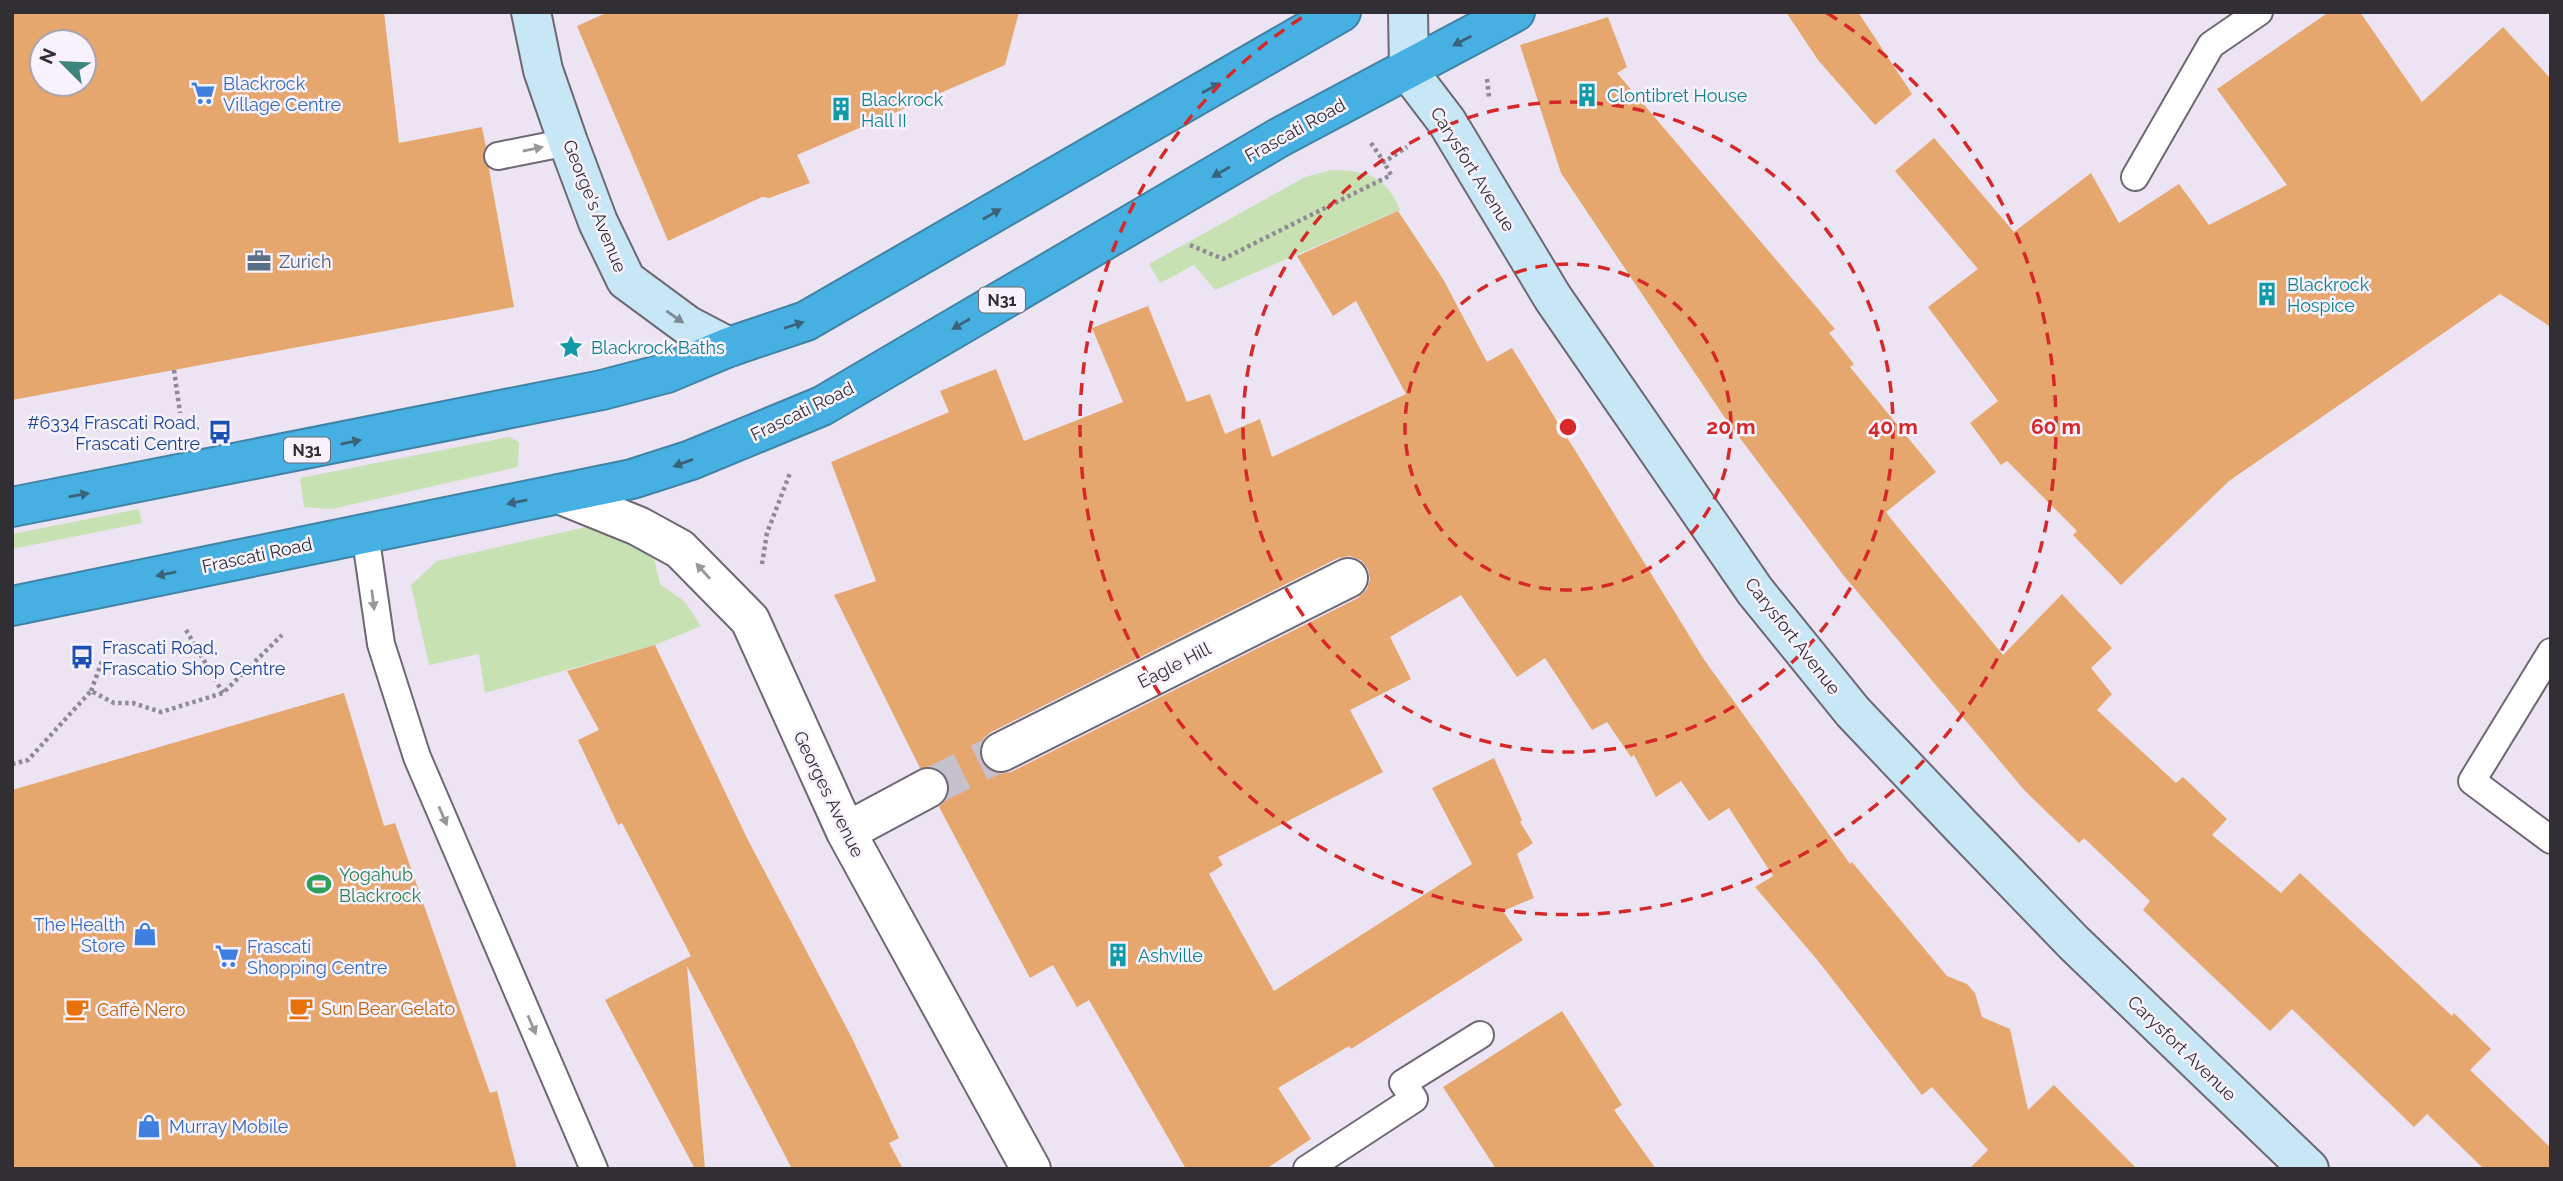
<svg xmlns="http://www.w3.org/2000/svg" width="2563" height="1181" font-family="Raleway,sans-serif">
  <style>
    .green { fill: #c7e1b2 }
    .building { fill: #e6a76e; fill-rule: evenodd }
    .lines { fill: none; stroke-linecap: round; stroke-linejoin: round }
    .street-tunnel { stroke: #c7c0cd; stroke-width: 38; stroke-dasharray: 38 19; stroke-linecap: butt }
    .lane-casing { stroke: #6e6774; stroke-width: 30 }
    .street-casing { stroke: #6e6774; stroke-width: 42 }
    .secondary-casing { stroke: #6e6774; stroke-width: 42 }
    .highway-casing { stroke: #4083a5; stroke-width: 42 }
    .path { stroke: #908a95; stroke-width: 4.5; stroke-dasharray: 3.5 3.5; stroke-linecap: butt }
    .lane { stroke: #fff; stroke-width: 26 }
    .street { stroke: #fff; stroke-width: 38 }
    .secondary { stroke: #c8e7f6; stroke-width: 38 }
    .highway { stroke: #47b0e2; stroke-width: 38 }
    .oneway { fill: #3a637a }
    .oneway2 { fill: #98979a }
    .oneway3 { fill: #7d8b95 }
    .ring { fill: none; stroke: #d62828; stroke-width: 3.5; stroke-dasharray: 12 9 }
    .labels { text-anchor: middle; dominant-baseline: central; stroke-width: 5; stroke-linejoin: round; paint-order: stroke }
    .shield { fill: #f8f2fe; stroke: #6d6a71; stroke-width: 2 }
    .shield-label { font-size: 16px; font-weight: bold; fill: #322f34 }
    .shop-label { font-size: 18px; fill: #366cbe; stroke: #f8f2fe; text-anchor: start }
    .culture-label { font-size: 18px; fill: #0d838f; stroke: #f8f2fe; text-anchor: start }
    .street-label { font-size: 18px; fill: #322f34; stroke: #f8f2fe }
    .service-label { font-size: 18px; fill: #4e5e75; stroke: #f8f2fe; text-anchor: start }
    .transit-label { font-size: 18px; fill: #164399; stroke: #f8f2fe; text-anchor: end }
    .leisure-label { font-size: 18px; fill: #27864d; stroke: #f8f2fe; text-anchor: start }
    .food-label { font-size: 18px; fill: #c56008; stroke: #f8f2fe; text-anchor: start }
    .centre { fill: #d62828; stroke: #f8f2fe; stroke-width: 3.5 }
    .ring-label { font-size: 21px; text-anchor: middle; font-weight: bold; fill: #d62828; stroke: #f8f2fe; stroke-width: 5; stroke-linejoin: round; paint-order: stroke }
  </style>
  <rect width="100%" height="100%" fill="#ece4f3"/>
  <path class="green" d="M1332,170C1367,171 1386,175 1400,210L1215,290L1194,265L1160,283L1149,264L1305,177Z
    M509,437L519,442L518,467L332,509L304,507L300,478Z
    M139,509L142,523L12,549V534Z
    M586,527L607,532L653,553L660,584L685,602L701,626L655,645L485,693L479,654L429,665L411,585L437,561Z"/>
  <path class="building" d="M12,12H384L399,143L482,127L486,147L483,158L489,169L514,307L12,400ZM42,42H84V84H42Z
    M608,12H1019L1005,65L797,155L810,183L769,198L762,197L668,241L577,26Z
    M1786,12H1858L1912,94L1875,125L1818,60Z
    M2329,12H2360L2422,102L2503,27L2551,79V327L2500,294L2229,481L2121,585L2073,535L2077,531L2007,461L2001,465L1970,423L1998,401L1928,307L1978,269L1895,171L1934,138L2014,232L2091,173L2119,223L2179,184L2209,225L2287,185L2217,89Z
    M1608,17L1627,67L1617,73L1835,329L1829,333L1854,364L1850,367L1936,472L1886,512L1892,520L2003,655L2062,594L2112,648L2091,668L2112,694L2097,710L2176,783L2183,777L2227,819L2212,835L2281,893L2300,873L2452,1016L2454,1013L2491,1049L2470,1070L2551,1148V1169H2484L2427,1114L2414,1127L2292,1009L2270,1031L2143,910L2150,901L2084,838L2079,843L2025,791L1844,576L1727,421L1561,173L1520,45Z
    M1398,211L1443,279L1487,362L1512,348L1703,658L1850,864L1852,862L1947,976L1967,984L1975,993L1982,1017L2010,1029L2028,1110L2054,1085L2137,1169H1969L1988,1150L1932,1087L1922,1095L1819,962L1755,887L1773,876L1729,808L1709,821L1681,781L1656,797L1634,755L1631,757L1607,722L1592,730L1545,658L1517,677L1461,595L1390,637L1411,679L1350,710L1383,772L1218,857L1223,865L1209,874L1274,991L1472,864L1432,788L1494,758L1522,820L1520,822L1533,843L1517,854L1534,898L1503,911L1523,940L1351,1049L1349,1046L1278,1088L1311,1139L1266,1169H1186L1089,1000L1077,1007L1053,965L1030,978L939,807L947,799L950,789L948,778L939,769L920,768L834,595L876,581L831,462L949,412L940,391L996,369L1024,441L1123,402L1092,328L1148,306L1187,402L1210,394L1225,434L1260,419L1272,457L1406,394L1356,301L1333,316L1297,256ZM1350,556L1361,560L1368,569L1370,579L1367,589L1358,598L1011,772L999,774L988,770L982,762L979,750L983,739L991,732L1338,558Z
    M655,645L747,838L852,1038L899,1138L889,1143L903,1169H792L687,966L705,1169H695L605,1000L691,956L622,823L618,825L578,740L599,730L567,671Z
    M344,693L384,826L395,823L490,1093L497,1091L517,1169H12V790Z
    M1562,1011L1622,1105L1614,1110L1656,1169H1496L1443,1087Z"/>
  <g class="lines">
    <path class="street-tunnel" d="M928,788L1001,752"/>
    <g class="lane-casing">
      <path id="lane" d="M498,156L568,142
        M2135,177L2211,45L2259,12
        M365,533L381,644L417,757L594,1169
        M2551,652L2472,781L2551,840
        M1307,1169L1414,1099L1403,1083L1480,1035"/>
    </g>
    <g class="street-casing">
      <path id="street" d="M559,494L638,526L680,549L750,620L846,832L1031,1169
        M1001,752L1348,578
        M846,832L928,788"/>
    </g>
    <g class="secondary-casing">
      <path id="secondary" d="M531,12L543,70L568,142L598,222L626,280L687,325L729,347
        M1408,12L1409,70L1415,80L1447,122L1553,298L1755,591L1853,712L1962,827L2074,943L2309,1169"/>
    </g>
    <g class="highway-casing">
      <path id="highway" d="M12,507L602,390L667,373L729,347L806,321L1341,12
        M12,606L632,479L691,460L822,406L1280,137L1515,12"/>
    </g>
    <path class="path" d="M1487,79L1489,97
      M1371,143L1384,162L1407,147
      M1190,245L1223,259L1391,175L1384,162
      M174,370L180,413
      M762,564L767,533L790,473
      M186,630L223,693
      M91,691L102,661
      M12,764L28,760L91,691L114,703H133L161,712L223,693L282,635"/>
    <use href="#lane" class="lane"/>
    <use href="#street" class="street"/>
    <use href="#secondary" class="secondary"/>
    <use href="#highway" class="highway"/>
  </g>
  <defs><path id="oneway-solid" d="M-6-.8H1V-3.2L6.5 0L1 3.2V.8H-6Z" transform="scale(1.75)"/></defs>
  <g class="oneway">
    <use href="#oneway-solid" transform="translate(1462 41) rotate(152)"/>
    <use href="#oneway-solid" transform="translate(1211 88) rotate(-29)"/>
    <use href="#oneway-solid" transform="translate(1221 172) rotate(150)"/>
    <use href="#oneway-solid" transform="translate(992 214) rotate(-30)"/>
    <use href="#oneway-solid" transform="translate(961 324) rotate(150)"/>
    <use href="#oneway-solid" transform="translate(794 325) rotate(-18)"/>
    <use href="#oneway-solid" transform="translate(351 442) rotate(-11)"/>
    <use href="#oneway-solid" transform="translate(683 463) rotate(160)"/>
    <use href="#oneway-solid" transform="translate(79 495) rotate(-10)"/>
    <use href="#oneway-solid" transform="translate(517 502) rotate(169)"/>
    <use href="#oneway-solid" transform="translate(166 574) rotate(168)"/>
  </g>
  <g class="oneway2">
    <use href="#oneway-solid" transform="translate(533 149) rotate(-12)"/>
    <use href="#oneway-solid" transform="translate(703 571) rotate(-132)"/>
    <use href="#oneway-solid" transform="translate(373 600) rotate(83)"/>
    <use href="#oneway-solid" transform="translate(443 816) rotate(67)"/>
    <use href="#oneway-solid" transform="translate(532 1025) rotate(67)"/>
  </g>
  <use class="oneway3" href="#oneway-solid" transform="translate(675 317) rotate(35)"/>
  <g class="ring">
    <circle cx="1568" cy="427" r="163"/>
    <circle cx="1568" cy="427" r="325"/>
    <path d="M1827 13A488 488 0 1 1 1309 13"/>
  </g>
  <defs>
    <g id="supermarket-bare" transform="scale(1.89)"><path d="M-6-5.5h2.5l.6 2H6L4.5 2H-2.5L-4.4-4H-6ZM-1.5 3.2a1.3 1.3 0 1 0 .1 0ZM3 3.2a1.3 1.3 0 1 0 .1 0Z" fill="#3f7fe0" stroke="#f8f2fe" stroke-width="2.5" paint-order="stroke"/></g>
    <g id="building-bare" transform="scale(1.89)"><path d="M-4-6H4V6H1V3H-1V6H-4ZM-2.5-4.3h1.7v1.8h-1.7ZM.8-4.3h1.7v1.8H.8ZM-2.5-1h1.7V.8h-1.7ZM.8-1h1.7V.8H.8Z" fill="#0f9aa8" stroke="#f8f2fe" stroke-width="2.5" paint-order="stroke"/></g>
    <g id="office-bare" transform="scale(1.89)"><path d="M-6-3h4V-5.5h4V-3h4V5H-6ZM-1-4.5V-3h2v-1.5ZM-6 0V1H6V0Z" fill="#5c6f8a" stroke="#f8f2fe" stroke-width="2.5" paint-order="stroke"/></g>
    <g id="sight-bare" transform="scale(1.89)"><path d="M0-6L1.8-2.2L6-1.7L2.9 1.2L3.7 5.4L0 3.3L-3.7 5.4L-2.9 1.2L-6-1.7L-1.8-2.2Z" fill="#0f9aa8" stroke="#f8f2fe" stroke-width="2.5" paint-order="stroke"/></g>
    <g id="bus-bare" transform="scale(1.89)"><path d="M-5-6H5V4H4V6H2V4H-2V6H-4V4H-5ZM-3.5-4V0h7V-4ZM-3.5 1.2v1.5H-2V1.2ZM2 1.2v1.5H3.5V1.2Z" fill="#1a4fb4" stroke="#f8f2fe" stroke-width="2.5" paint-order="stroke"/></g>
    <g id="stadium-bare" transform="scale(1.89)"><path d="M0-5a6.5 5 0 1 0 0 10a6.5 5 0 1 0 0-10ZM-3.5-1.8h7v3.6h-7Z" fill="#2e9e5b" stroke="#f8f2fe" stroke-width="2.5" paint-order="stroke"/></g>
    <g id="shop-bare" transform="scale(1.89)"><path d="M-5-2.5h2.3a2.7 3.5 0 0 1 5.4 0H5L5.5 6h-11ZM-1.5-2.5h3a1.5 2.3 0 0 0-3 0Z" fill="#3f7fe0" stroke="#f8f2fe" stroke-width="2.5" paint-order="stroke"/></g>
    <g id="cafe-bare" transform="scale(1.89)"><path d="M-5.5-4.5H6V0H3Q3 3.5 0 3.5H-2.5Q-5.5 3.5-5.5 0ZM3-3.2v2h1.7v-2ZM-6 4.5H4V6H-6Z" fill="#e8710a" stroke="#f8f2fe" stroke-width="2.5" paint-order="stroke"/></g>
  </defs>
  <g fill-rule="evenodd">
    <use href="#supermarket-bare" x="203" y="93"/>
    <use href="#building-bare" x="1587" y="95"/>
    <use href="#building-bare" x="841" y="109"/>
    <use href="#office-bare" x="259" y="261"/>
    <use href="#building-bare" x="2267" y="294"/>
    <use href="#sight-bare" x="571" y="347"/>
    <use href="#bus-bare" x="220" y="432"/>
    <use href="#bus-bare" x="82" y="657"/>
    <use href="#stadium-bare" x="319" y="884"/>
    <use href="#shop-bare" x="145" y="934"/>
    <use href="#building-bare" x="1118" y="955"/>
    <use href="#supermarket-bare" x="227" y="956"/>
    <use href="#cafe-bare" x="301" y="1008"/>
    <use href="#cafe-bare" x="77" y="1009"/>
    <use href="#shop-bare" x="149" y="1126"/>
  </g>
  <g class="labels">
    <g class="shield">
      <rect x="979" y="287.5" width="46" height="25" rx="5"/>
      <rect x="284" y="437.5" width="46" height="25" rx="5"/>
    </g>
    <g class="shield-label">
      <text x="1002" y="300">N31</text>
      <text x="307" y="450">N31</text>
    </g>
    <g class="shop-label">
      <text x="223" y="83">Blackrock<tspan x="223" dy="21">Village Centre</tspan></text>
      <text x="125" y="924" text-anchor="end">The Health<tspan x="125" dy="21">Store</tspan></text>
      <text x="247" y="946">Frascati<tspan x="247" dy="21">Shopping Centre</tspan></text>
      <text x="169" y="1126">Murray Mobile</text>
    </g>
    <g class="culture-label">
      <text x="1607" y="95">Clontibret House</text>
      <text x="861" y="99">Blackrock<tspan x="861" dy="21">Hall II</tspan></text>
      <text x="2287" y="284">Blackrock<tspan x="2287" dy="21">Hospice</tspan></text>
      <text x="591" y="347">Blackrock Baths</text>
      <text x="1138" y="955">Ashville</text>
    </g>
    <g class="street-label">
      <text transform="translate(1295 130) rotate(-29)">Frascati Road</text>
      <text transform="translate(1473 169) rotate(58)">Carysfort Avenue</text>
      <text transform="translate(595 206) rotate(68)">George's Avenue</text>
      <text transform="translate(802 411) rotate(-26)">Frascati Road</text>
      <text transform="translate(257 555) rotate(-12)">Frascati Road</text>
      <text transform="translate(1793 636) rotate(52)">Carysfort Avenue</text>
      <text transform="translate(1174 665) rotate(-27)">Eagle Hill</text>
      <text transform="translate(829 794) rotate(64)">Georges Avenue</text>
      <text transform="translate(2182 1048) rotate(44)">Carysfort Avenue</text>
    </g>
    <g class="service-label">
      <text x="279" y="261">Zurich</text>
    </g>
    <g class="transit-label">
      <text x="200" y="422">#6334 Frascati Road,<tspan x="200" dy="21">Frascati Centre</tspan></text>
      <text x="102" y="647" text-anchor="start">Frascati Road,<tspan x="102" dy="21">Frascatio Shop Centre</tspan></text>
    </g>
    <g class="leisure-label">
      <text x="339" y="874">Yogahub<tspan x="339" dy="21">Blackrock</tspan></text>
    </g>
    <g class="food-label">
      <text x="321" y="1008">Sun Bear Gelato</text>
      <text x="97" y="1009">Caffè Nero</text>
    </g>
  </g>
  <circle cx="1568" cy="427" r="10" class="centre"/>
  <g class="ring-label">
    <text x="1731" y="434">20 m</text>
    <text x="1893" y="434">40 m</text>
    <text x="2056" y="434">60 m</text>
  </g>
  <rect width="2563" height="1181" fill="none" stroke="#322f34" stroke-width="28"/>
  <g transform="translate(63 63) rotate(294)"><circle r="33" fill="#f8f2fe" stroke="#a9a4ad" stroke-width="2"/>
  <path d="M0-5L12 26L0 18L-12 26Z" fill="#3f847a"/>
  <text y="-10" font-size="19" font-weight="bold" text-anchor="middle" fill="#322f34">N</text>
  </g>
</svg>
